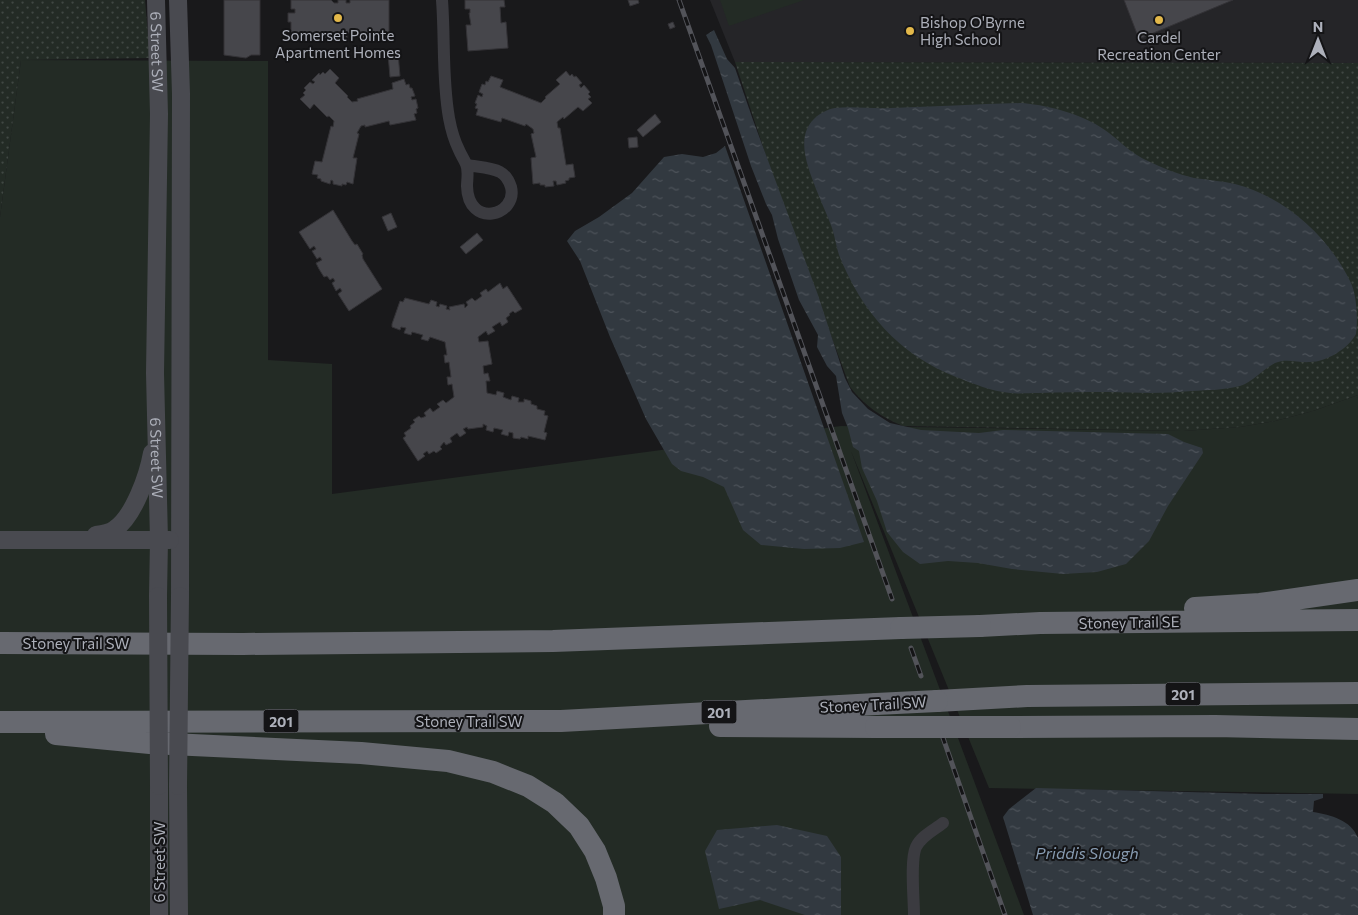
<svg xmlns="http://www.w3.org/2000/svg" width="1358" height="915" font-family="Commissioner,sans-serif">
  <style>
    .built { fill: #252528 }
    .grass { fill: #232b25 }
    .park { fill: url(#park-dots) }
    .water { fill: url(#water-ripples) }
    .building { fill: #46464b; stroke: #343337 }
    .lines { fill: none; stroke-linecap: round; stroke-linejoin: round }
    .street { stroke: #3b3b40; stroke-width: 12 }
    .secondary { stroke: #494a50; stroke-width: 18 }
    .highway { stroke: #676970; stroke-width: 22 }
    .rail-casing { stroke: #525359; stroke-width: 5 }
    .rail { stroke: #141416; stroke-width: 3; stroke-dasharray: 9; stroke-linecap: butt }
    .secondary-bridge { stroke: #494a50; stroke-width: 18 }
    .highway-bridge { stroke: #676970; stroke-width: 22 }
    .poi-dot { fill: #e3b84a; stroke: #141416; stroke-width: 2 }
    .labels { text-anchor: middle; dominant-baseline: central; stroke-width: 4; stroke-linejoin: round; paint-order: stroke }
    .shield { fill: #141416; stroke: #7f8189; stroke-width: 1 }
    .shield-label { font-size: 14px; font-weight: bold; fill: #adb0ba }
    .poi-label { font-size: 15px; fill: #adb0ba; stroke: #141416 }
    .street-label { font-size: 15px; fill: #adb0ba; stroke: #141416 }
    .water-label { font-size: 16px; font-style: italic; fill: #879bb1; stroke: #141416 }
  </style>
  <defs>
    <pattern id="park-dots" width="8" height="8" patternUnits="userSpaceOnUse" patternTransform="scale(1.25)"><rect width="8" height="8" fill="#232b25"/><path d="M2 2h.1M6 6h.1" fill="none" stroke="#404743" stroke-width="1.8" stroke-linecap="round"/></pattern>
    <pattern id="water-ripples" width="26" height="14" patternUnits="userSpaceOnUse" patternTransform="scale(1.25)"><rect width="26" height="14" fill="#323940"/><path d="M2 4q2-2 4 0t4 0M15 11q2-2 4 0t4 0" fill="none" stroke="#4d535a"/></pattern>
  </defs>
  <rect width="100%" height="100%" fill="#19191b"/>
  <path class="built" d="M710,0H1358V63L735,62Z"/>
  <path class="grass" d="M720,0H804L729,26Z
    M21,60L268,61V360L332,364V494L841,426L1183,431L1240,427L1275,421L1313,411L1358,395V794L989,788L851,451L1024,915H0V217Z"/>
  <path class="park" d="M0,0H145L150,58L21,60L0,217Z
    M735,62L1358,63V395L1313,411L1275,421L1240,427L1211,429L1183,431L903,426C881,417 865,406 850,387L777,189Z"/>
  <path class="water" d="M714,30L727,59L735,68L753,120L818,295L845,378L852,392L868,409L890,423L921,430L979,433L1003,430L1168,434L1184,442L1202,448L1203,453L1168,506L1149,541L1126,564L1097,572L1063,574L1012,569L978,563L948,561L920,564L903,552L887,532L877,501L862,468L859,451L853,447L848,428L842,413L836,376L827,366L817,347L818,335L799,300L778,239L772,215L766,204L751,166L711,45L706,35Z
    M1023,103C1052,106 1086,115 1109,133C1122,143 1132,154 1148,161C1162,168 1178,174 1194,178C1208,180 1222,181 1235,184C1285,197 1328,236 1350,281C1357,294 1358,320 1356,334C1348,349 1326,362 1310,362C1298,363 1287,358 1275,363C1263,369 1254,381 1240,386C1225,390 1208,390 1192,391C1178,392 1164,393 1150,393C1136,393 1122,392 1108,392C1085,392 1061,392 1038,393C1029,393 1019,394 1010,393C991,391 974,384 956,377C898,354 862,312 839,255C836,246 835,237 832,228C827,214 821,202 816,189C808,167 794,136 816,117C821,113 828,109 835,108C853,106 872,109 891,108C935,107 979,104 1023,103Z
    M725,146L864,542L840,548L804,549L761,545L743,530L724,487L703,477L681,471L672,464L646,419L610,337L580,261L567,241L575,231L599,217L632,193L664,157L682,154L703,157L716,153Z
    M1036,788L1263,794H1323V798L1314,801L1313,812C1331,815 1351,820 1358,838V915H1033L1003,817L1009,809Z
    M777,825L827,836L841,857V915H805L760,900L719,909L705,851L717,830Z"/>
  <path class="building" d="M224,0H260V55H251L246,58L224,55Z
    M291,0H331L334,3H338V0H346V3H350V0H389V38H362V33H347V38H338V33H328V37L319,38V33H315L316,38H291V22H288V13H295V9H291Z
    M465,0H504L505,7H500L501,23L506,22L508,48L468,51L466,25H471L469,13H470V9H465Z
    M628,0H638L639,3L630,6Z
    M1124,0H1233L1139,39Z
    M673,22L675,27L670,29L668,24Z
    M398,53L400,76L390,77L388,54Z
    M330,69L339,78L335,83L348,96L347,97L352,102L358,101L357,99L393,89L392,83L404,79L406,85L409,84L410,88H412L415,96L411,97L412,100L416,99L418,108L416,109L417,113L414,114L416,120L390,125L389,121L365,127V125L361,126L357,133L359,134L353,158H357L353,184L347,182L346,185L342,184V186L333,184V181L331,180L330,184L321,181V179L317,178L318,175L312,174L315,161L322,162L331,126L333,127L334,121L329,116L327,117L314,104L310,109L300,99L305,95L303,93L306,90L304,88L310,82L313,84L315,82L312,80L319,73L320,75L323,72L325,74Z
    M566,71L570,76L572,74L574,77L576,76L582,83L579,85L581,88L584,85L590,92L588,94L591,97L588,99L592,103L583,111L578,107L564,119L563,117L557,122L558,128H560L566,165L573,164L575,177L569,178V180L565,181L566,183L557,185L556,181H553L554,186L545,187V185H540V183L533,184L531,158L536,157L531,134L534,133L533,129L526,124L525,126L502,118L501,122L476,115L478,109L475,108L477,104L475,103L478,95L482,97L483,94L479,92L482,84L485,85L486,81L488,82L491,76L503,80L500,87L541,103L546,98L545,97L560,84L556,80Z
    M655,114L661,122L643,137L637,130Z
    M637,137L638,147L629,148L628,138Z
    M333,210L352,241L355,245L357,244L363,254L362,255L363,259L382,289L349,311L338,294L342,291L340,288L336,291L332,283L335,281L333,278L330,280L327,276L324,277L319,269L316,263L322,260L320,257L317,259L312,251L316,249L314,246L310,249L299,232Z
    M391,213L397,227L388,231L382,217Z
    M477,233L483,240L466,254L460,247Z
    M500,283L503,289L507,286L522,309L515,313L513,311L509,314L510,315L506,318L508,322L502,326L500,322L492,327L495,331L488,335L486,331L478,337L479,342L488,341L492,364L483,366L484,374L488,373L490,381H486L487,393L496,395L497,391L504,393L503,397L511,400L512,396L519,398L518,402H524V399L531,401V404L537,406V409L545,411L544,415L548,416L544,432L547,433L545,440L528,436V439L521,437L520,439L513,438V433L509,432L508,436L501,434L503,430L494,428L493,432L486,430L487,426L483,424V427L468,429L467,427L463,429L466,433L460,437L457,433L450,438L452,442L446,445L444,442L440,447L442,449L436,453L434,451L429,454L427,451L423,454L425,456L418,461L403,438L406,436L404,433L411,428L410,426L415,422L413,420L419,416L421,418L424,417L426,416L424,413L430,408L433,412L440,407L437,404L443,400L446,403L454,397L452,384L448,385L447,377H451L449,362L445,363L444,355H447L445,342L430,337L428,341L421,339L423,335L412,332L411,335L404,333L406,328L401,327L400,330L392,327V324L400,301L403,302L405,298L429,304L431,300L437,302L436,306L439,307L440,304L447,306L446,309L450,310L449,307L464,304L465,308L468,305L466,302L472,298L475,301L482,296L480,293L486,289L488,292Z"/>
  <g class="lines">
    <path class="street" d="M442,0C445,39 442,79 449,118C451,129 454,140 459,150C461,155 464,159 466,164C469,170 467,180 467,186C468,229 518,216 511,187C509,181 506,175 500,172C491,167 477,167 467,165
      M914,915C914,899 910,860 916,847C921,836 934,830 943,823"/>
    <g class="secondary">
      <path id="s1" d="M156,0L159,114L155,373L159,540L158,596"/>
      <path d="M178,0L181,94L180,596"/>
      <path d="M96,535C103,534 110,533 115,529C134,516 148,475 152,453"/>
      <path d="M0,540H170"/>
      <path d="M178,786L179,915"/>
      <path d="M159,915V786"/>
    </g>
    <path class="highway" d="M1195,608L1260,604L1358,590
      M980,626L1040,623L1358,620
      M0,643L243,644L553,641L901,628
      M937,701L1027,696L1358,693
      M0,722L561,721L876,704
      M720,726L876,727
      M1010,727L1215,726L1358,729
      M56,734L150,743L361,753L448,761L493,772L528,786L555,803L579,826L595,851L606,878L614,906V915"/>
    <g class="rail-casing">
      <path id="rail" d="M679,0L892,599
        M911,648L921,676
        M942,735L1005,915"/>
    </g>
    <use href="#rail" class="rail"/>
    <path class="secondary-bridge" d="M158,596L159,786
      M178,786L180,596"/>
    <path class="highway-bridge" d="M901,628L980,626
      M876,704L937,701
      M876,727H1010"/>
  </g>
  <g class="poi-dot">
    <circle cx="338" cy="18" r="5"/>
    <circle cx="1159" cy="20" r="5"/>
    <circle cx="910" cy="31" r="5"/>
  </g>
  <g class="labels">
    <g class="shield">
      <rect x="1165.5" y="682.5" width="35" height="23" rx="4"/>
      <rect x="701.5" y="700.5" width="35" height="23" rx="4"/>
      <rect x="263.5" y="709.5" width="35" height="23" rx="4"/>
    </g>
    <g class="shield-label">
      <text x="1183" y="694">201</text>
      <text x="719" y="712">201</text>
      <text x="281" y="721">201</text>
    </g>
    <g class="poi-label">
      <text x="920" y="22" text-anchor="start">Bishop O'Byrne<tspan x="920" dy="17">High School</tspan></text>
      <text x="338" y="35">Somerset Pointe<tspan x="338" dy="17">Apartment Homes</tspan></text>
      <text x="1159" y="37">Cardel<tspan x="1159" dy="17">Recreation Center</tspan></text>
    </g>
    <g class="street-label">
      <text stroke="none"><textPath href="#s1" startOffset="52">6 Street SW</textPath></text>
      <text stroke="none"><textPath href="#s1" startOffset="458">6 Street SW</textPath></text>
      <text transform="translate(1129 622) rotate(-1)">Stoney Trail SE</text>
      <text x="76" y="643">Stoney Trail SW</text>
      <text transform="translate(873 704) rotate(-3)">Stoney Trail SW</text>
      <text x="469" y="721">Stoney Trail SW</text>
      <text transform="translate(159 862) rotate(-90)">6 Street SW</text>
    </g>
    <g class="water-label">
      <text x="1087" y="852">Priddis Slough</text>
    </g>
  </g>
  <g transform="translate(1318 40)" stroke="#141416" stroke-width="4" paint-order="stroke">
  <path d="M0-4L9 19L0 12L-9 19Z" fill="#adb0ba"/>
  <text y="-8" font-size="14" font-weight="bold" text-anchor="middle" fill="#adb0ba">N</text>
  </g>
</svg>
